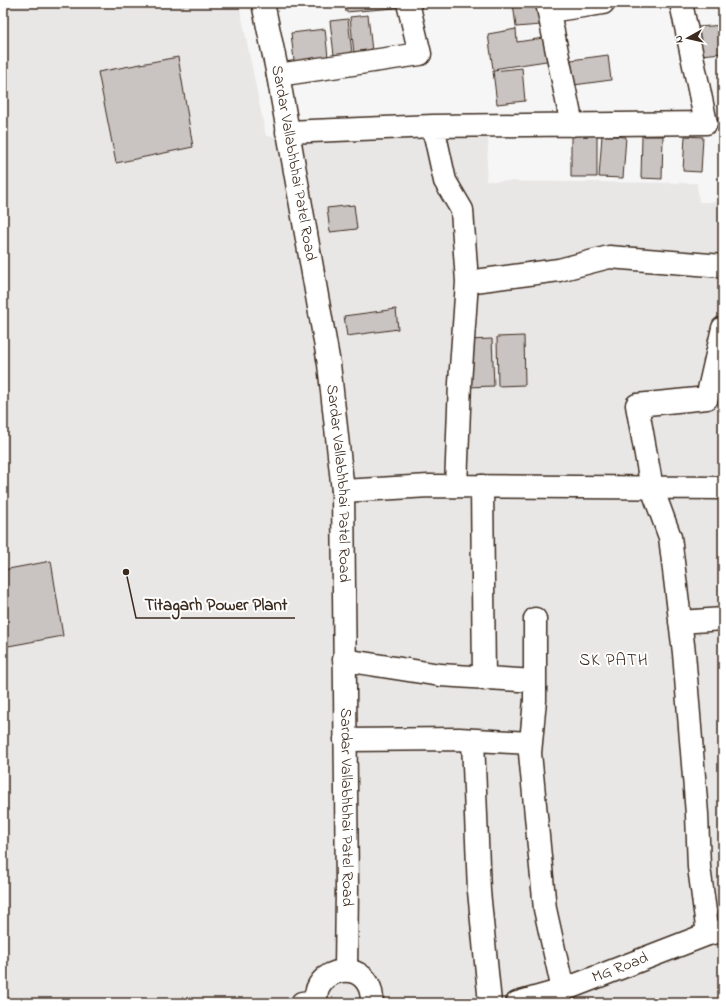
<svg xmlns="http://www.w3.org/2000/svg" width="726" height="1006" font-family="'Indie Flower',sans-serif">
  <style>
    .built { fill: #e9e7e6 }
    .building { fill: #c9c3c1; stroke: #3b2a1e }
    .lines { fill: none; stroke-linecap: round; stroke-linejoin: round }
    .minor-casing { stroke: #3b2a1e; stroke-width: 25 }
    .tertiary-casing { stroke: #3b2a1e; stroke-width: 25 }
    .minor { stroke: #fff; stroke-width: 22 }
    .tertiary { stroke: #fff; stroke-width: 22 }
    .labels { text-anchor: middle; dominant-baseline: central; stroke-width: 4; stroke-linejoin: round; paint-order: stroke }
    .street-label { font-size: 16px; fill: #3b2a1e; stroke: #fff }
    .neighbourhood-label { font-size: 17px; letter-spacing: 1px; fill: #3b2a1e; stroke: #fff }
    .leader { fill: none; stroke: #3b2a1e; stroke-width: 1.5 }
    .callout-dot { fill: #3b2a1e; stroke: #fff; stroke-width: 1.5 }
    .callout-label { font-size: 17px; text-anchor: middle; font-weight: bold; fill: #3b2a1e; stroke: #fff; stroke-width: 4; stroke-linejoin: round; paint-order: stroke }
  </style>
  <rect width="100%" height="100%" fill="#f7f6f6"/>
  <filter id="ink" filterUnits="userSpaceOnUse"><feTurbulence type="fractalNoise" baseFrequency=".025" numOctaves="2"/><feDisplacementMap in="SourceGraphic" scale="8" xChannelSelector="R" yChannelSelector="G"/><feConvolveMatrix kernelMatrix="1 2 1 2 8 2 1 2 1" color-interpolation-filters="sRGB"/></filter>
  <g filter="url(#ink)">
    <path class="built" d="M3,3H239L266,136L299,138L489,132L486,181L697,183L699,202H723V1003H3Z"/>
    <path class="building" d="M284,3H309L285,5Z
      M345,3H395V8L346,12Z
      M513,3H539L541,25L516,27Z
      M368,15L372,51L354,53L350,17Z
      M348,19L352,53L334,55L330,21Z
      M723,25V53L700,55L698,27Z
      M325,29L328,57L294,61L291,33Z
      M516,29L517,42L550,37L553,60L493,69L488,34Z
      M608,55L611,80L574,85L571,60Z
      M178,57L193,147L116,163L98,72Z
      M522,68L525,101L497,104L493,71Z
      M571,134H597V177H571Z
      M602,135L626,137L623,178L599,177Z
      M642,136H663L662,179L641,178Z
      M685,136L703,137L701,172L683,171Z
      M354,205L357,229L330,232L327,208Z
      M396,309L398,329L347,336L344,316Z
      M524,336L525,385L498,386L497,337Z
      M492,339L494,386L468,387L466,340Z
      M51,561L63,636L3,647V570Z"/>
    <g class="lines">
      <g class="minor-casing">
        <path id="minor" d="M547,3L572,125
          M549,11L603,3
          M278,75L420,54L408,3
          M433,126L445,181L462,210L467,282L460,383L456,486
          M287,132L433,126L706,123L681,3
          M467,282L559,270L609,257L723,266
          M482,486L484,679
          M343,491L429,486L723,488
          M535,619V700L530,753L545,909L563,990
          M680,622L723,619
          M344,660L440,675L535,681
          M345,740L459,739L530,743
          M473,740L479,891L490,1003
          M708,934L699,867L697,814L684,653L670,537L652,488L637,405L707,398L723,328
          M302,1003L316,1001"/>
      </g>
      <g class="tertiary-casing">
        <g id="tertiary">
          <path id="s1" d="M263,3L278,75L329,364L343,491L347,888L346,970"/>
          <path d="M317,1003C308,968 373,953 372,1003"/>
          <path id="s2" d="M517,1003L563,990L708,934L723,931"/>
        </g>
      </g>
      <use href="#minor" class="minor"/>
      <use href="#tertiary" class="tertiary"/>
    </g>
  </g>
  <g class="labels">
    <g class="street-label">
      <text stroke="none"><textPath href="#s1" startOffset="163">Sardar Vallabhbhai Patel Road</textPath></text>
      <text stroke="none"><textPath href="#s1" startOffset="487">Sardar Vallabhbhai Patel Road</textPath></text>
      <text stroke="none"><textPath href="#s1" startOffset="811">Sardar Vallabhbhai Patel Road</textPath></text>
      <text stroke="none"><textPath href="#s2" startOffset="109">MG Road</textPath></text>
    </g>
    <g class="neighbourhood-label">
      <text x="614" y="660">SK PATH</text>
    </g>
  </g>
  <path class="leader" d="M126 572L136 618H295"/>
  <circle class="callout-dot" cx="126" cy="572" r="4"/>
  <g class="callout-label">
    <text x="216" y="610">Titagarh Power Plant</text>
  </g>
  <rect width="726" height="1006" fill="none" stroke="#fff" stroke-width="16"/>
  <rect x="8" y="8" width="710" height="990" fill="none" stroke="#3b2a1e" stroke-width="1.5" filter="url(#ink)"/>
  <g transform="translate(688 38) rotate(262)" stroke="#ffffff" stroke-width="3" paint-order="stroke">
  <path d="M0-3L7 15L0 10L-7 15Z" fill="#3b2a1e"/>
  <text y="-6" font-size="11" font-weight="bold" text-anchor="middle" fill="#3b2a1e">N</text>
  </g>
</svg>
